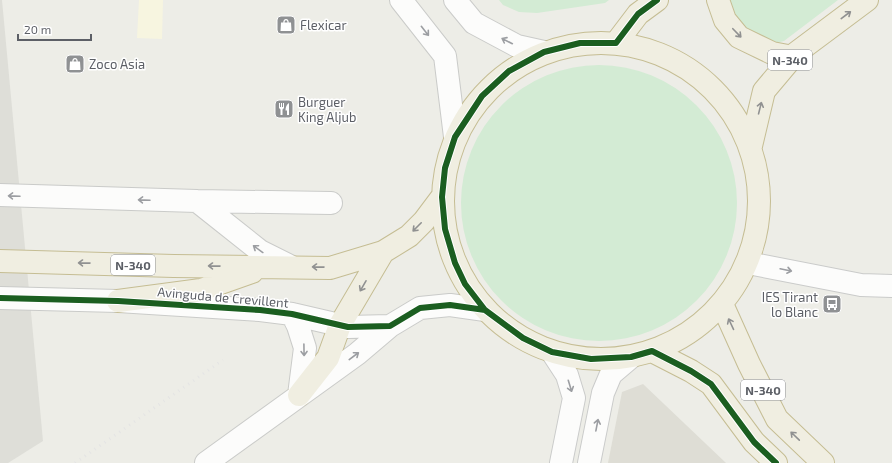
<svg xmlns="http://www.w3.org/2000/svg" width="892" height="463" font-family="'Exo 2',sans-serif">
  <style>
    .commercial { fill: #f7f5e0 }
    .industrial { fill: #deded8 }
    .education { fill: #deddd5 }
    .green { fill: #d3ebd4 }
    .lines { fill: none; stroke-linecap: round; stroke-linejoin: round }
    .street-casing { stroke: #cacbc9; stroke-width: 24 }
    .secondary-casing { stroke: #cacbca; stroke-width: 24 }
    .highway-casing { stroke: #c5bd93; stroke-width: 24 }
    .street { stroke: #fcfcfb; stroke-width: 22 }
    .secondary { stroke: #fcfcfb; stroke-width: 22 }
    .highway { stroke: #f0eee1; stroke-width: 22 }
    .rail { stroke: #e4e4e4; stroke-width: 3; stroke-dasharray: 1 5; stroke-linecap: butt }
    .cycleway-casing { stroke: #fff; stroke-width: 8 }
    .cycleway { stroke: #1b5e20; stroke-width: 6 }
    .oneway { stroke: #909191 }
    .oneway2 { stroke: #9c9ea2 }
    .labels { text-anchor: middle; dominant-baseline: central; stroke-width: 3; stroke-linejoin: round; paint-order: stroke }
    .shield { fill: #fff; stroke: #8d8f94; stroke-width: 1 }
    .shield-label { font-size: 12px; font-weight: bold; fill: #5c5f66 }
    .poi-label { font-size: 13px; fill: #5c5f66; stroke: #fff; text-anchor: start }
    .street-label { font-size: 13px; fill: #5c5f66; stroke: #fff }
  </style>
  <rect width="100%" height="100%" fill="#edede7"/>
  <path class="commercial" d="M139,0H163L162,39L137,38Z"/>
  <path class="industrial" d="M0,0H2L43,441L8,463H0Z"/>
  <path class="education" d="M643,384L726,463H608L622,392Z"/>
  <path class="green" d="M499,0H609L605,3L537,13L519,12L503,5Z
    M727,0H838L784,41L765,46L747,42Z
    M461 203a138 138 0 1 1 276 0a138 138 0 1 1-276 0Z"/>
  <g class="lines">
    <g class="street-casing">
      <path id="street" d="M401,0L445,56L455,137
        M455,0L474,23L517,46L544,52
        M0,195L197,201L260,251L292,267
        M197,201L331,203
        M0,298L118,301L260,310L292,314L348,327L390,326L420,308L450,305L485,310
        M292,314L298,326L305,348L299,395
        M206,463L357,354L390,326"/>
    </g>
    <g class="secondary-casing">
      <path id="secondary" d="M748,263L861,285L892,286
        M552,352L567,375L574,398L561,463
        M589,463L603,393L611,374L631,357"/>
    </g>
    <g class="highway-casing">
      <path id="highway" d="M718,0L725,20L739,37L772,53L793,57
        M443 201a158 158 0 1 1 316 0a158 158 0 1 1-316 0Z
        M616,43L638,14L657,0
        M751,146L764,91L796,53L867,0
        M0,261L174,266L330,268L383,252L409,236L424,221L442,197
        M118,301L201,290L252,272
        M722,304L749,364L777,419L823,463
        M652,351L691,371L711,384L754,442L776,463
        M299,395L328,358L340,325L383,252"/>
    </g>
    <use href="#street" class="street"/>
    <use href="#secondary" class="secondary"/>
    <use href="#highway" class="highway"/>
    <path class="rail" d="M75,463L223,360"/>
    <g class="cycleway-casing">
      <path id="cycleway" d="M657,0L638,14L616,43H580L544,52L509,71L482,96L455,137L445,168L442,197L445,229L455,263L465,284L485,310L523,338L552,352L591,359L631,357L652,351L691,371L711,384L754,442L776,463
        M0,298L118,301L260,310L292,314L348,327L390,326L420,308L450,305L485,310"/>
    </g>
    <use href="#cycleway" class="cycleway"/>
  </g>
  <defs><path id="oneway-shaft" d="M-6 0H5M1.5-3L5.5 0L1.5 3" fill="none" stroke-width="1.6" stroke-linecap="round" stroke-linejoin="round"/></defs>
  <g class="oneway">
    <use href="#oneway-shaft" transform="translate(846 15) rotate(-37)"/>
    <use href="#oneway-shaft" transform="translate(737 33) rotate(46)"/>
    <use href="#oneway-shaft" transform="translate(760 108) rotate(-76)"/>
    <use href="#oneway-shaft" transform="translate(417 227) rotate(135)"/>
    <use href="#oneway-shaft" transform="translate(84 263) rotate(-179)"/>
    <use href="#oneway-shaft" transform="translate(214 266) rotate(-179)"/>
    <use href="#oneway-shaft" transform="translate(318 267) rotate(-179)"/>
    <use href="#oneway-shaft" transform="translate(363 286) rotate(120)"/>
    <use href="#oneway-shaft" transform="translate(731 324) rotate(-115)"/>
    <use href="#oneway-shaft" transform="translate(795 436) rotate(-136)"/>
  </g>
  <g class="oneway2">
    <use href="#oneway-shaft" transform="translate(425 31) rotate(52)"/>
    <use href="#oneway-shaft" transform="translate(507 41) rotate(-153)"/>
    <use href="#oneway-shaft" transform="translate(14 196) rotate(-178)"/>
    <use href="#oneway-shaft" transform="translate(144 200) rotate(-178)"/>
    <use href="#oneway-shaft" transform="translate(258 249) rotate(-144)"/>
    <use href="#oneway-shaft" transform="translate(786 270) rotate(12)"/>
    <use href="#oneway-shaft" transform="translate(304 350) rotate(89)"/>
    <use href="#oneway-shaft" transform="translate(354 356) rotate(-37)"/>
    <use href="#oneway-shaft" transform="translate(570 386) rotate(73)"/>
    <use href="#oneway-shaft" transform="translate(597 425) rotate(-79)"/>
  </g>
  <defs>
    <g id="shop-square" transform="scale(1)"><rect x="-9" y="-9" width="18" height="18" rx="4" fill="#8f9193" stroke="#fff"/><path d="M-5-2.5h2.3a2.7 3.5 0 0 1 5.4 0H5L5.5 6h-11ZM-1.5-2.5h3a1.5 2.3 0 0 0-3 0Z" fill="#fff"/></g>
    <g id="restaurant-square" transform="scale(1)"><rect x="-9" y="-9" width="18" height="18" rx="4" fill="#8f9193" stroke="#fff"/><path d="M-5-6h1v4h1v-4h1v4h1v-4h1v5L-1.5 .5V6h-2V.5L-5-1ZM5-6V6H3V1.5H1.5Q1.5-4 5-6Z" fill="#fff"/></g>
    <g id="bus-square" transform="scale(1)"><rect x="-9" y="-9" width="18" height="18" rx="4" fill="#8f9193" stroke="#fff"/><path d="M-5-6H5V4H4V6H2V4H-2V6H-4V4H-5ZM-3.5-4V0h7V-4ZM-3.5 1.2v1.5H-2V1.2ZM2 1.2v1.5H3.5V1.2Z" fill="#fff"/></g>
  </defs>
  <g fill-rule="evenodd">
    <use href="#shop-square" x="286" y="25"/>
    <use href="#shop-square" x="75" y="64"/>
    <use href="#restaurant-square" x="284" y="109"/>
    <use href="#bus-square" x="832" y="304"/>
  </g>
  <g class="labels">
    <g class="shield">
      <rect x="768" y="50" width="44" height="20" rx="3"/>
      <rect x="111" y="255" width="44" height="20" rx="3"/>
      <rect x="741" y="380" width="44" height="20" rx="3"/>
    </g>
    <g class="shield-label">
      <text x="790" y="60">N-340</text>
      <text x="133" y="265">N-340</text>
      <text x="763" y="390">N-340</text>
    </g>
    <g class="poi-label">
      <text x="300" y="25">Flexicar</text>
      <text x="89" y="64">Zoco Asia</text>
      <text x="298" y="102">Burguer<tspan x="298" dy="15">King Aljub</tspan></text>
      <text x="818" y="297" text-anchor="end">IES Tirant<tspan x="818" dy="15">lo Blanc</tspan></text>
    </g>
    <g class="street-label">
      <text transform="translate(223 297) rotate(5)">Avinguda de Crevillent</text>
    </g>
  </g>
  <path d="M18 34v6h73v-6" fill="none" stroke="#5c5f66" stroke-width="2"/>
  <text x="24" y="34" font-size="12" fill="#5c5f66" stroke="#ffffff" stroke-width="3" paint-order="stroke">20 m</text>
</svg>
